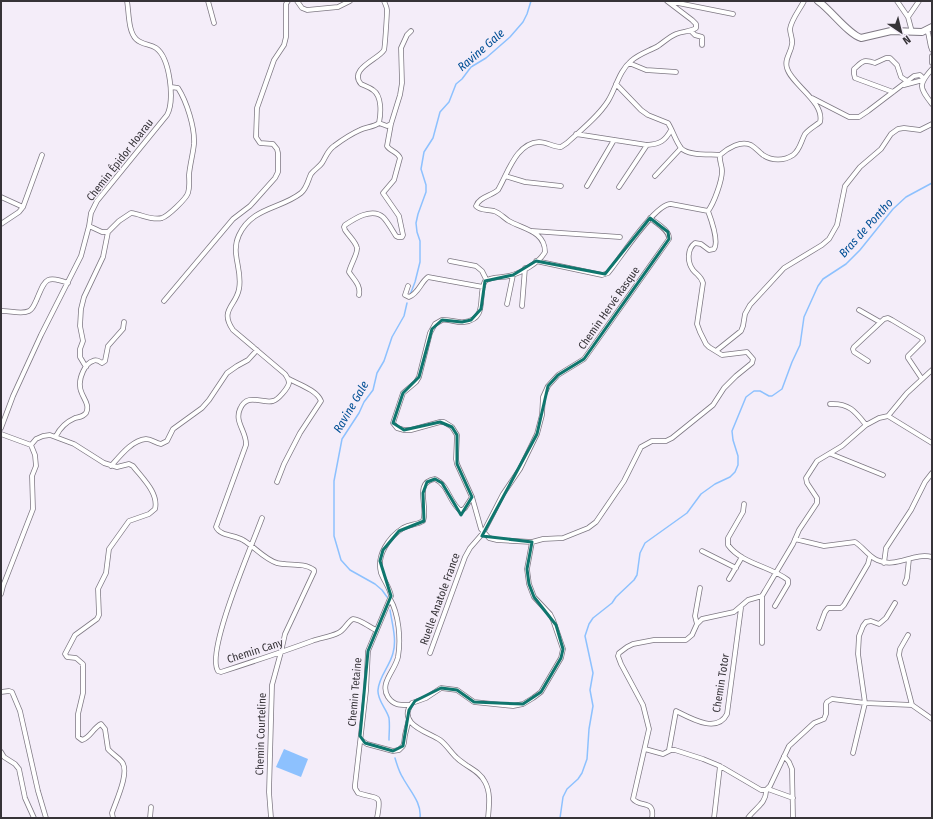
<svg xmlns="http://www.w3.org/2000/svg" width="933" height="819" font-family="'Fira Sans Condensed',sans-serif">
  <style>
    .water { fill: #8dc1fe }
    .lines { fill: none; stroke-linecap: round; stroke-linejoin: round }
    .stream { stroke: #8dc1fe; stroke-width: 1.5 }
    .street-casing { stroke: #7e7883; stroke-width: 5.5 }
    .secondary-casing { stroke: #7e7883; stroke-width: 8 }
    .street { stroke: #fff; stroke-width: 4 }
    .secondary { stroke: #fff; stroke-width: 6 }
    .marked { fill: none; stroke: #0f766e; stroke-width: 3; stroke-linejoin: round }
    .labels { text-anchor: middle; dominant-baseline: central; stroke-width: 3; stroke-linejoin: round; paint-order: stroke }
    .street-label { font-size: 11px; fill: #363338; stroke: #f4edf9 }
    .water-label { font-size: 12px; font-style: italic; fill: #004f95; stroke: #f4edf9 }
  </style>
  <rect width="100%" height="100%" fill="#f4edf9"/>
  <path class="water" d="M284,749L308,759L301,777L276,767Z"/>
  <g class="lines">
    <path class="stream" d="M410,295L415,282L420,262V241L417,232L416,223L418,214L426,192V185L421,169L424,152L433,138L440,112L449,102L456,84L462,79L471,67L486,58L510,37L523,22L527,14L531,1
      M387,597L382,590L375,584L350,570L341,560L334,536V481L342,439L359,413L364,402L373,390L377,373L384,361L392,337L404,316L407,303
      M389,740C389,732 390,726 389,718C386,708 377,700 378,690C379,676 390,666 393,653C397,640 392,623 390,610
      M395,758C397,765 399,772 403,778C410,791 422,803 420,818
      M560,818L563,797L567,789L578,779L582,773L587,759L589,729L593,706L590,690L593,673L585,636L589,624L593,618L612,603L616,597L634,580L637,575L640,553L645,543L687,513L701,494L715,484L730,477L735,472L738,465V456L733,440L732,431L746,397L754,391H760L769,396H772L782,389L792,362L800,345L804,317L818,286L823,279L846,264L860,250L893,209L906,197L932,183"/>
    <g class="street-casing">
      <path id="street" d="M208,1L214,23
        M297,1L302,8L307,10L338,7L350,1
        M667,1L692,20L696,24V28C690,32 683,31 676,34C669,37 664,42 658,46C649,51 639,54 631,61C619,71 616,88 608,101C598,117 581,130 567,143L561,147C553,147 547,142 539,142C516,143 508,173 498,190C491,196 479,197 476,206C481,211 487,209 494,211C500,213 504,218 509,221C523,229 545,231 545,252C539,263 521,273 509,276C501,278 492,276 485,281C477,295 489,319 464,322C457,323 449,319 442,320L435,324L430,333L419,377L416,382L403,393L393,423L397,428L404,430H411L440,422H444L452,427L457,435L456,459L457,464L472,497L481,529L489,538L497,540L532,542L543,539L563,538L588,528L596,522L624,481L641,447L652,441H666L672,438L713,405L724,388L736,376L752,363L753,359L747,352L722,355L709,347L706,344L700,332L697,324L703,283C701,276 697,275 693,270C687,262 687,249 695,243L701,244L709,250L714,249C719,242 711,219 708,211C714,203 722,181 722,171C722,165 719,161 720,155C728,148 741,140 751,145C756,148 759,152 763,155C772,161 784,161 793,155C800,150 801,141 805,134C809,129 815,126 820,122C825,102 791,84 787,68C784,59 791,53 792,44C793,39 790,34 790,29C791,20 800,9 804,1
        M668,1L733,14
        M897,1L908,17L912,32
        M908,17L919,1
        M927,30C930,37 929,43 932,50
        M691,31L695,35L702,37V45
        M932,56V63
        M629,63L646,70L676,72
        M932,69C918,85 919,87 932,104
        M616,84L641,110L648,115L668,123C673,131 675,140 681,148C688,156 710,154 720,155
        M904,85L923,80
        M893,92L855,78L854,74V69C863,61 863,59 875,63L886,58H890L897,65L901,77L907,81
        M812,98L849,117H859L868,111L914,76L920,75L923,78
        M379,123L387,126L391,124
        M576,134L647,145C660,144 665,141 671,130
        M505,176L525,182L561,186
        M655,176L681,148
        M587,186L614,140
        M619,187L647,145
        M1,197L23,207
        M1,224L19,212L23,207L42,155
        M89,226L102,232H108L119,221L131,213C141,214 152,221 162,218C168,216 186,199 188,193C190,187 189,181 189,175C190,164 193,154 194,144C195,128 187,102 178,88L171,87
        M532,231L620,237
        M450,261L476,266L482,271L486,279
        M536,261L602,275L608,273L612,268C622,255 656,203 671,204L708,211
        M408,286L405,295L409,297C419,293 420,283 428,277L483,287
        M359,295C361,285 354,280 349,272C350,266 358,253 357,248C356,242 348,235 345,230L344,227L345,225C354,219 372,207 383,217C388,222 392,230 396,236L398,237H402L403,235L399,216L383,193L394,180L400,158C398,152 390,151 387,146L391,124L400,95L402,83L401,48L407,35L411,31
        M164,301L233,219L250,206L275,178L278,172V153L277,149L273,144L260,143L256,137L257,108L274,60L284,45L286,37V4L288,1
        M507,304L513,275
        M522,306L525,268
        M859,310L880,322
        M1,311C9,310 21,315 29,311C33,309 34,305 36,301C45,281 44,274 68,283
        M716,351L741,331L743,326L745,314L750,305L784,268L822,245L829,239L837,225L845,186L860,167L881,149L891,134L898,129L904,128L920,130L932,124
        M868,361L854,352L853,349L854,347L884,319L888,318L892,320L922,338L923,341L908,356V358L922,379
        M86,367L80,357V349L83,341L80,326L81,309L84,297L103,257L108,232
        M830,404C849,403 855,411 866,425
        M888,416L907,393L932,370
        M1,428L13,396L41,335L81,256L89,226L91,213L97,201L167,115C175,101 170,58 156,48C150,44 142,45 136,39C128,31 129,12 127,1
        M1,434L31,445
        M56,436C60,428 66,422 75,418C79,417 83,417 86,413C91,403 80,396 80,386C79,378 85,363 93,361C96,359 99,361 102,363L105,361L108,346L123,329L124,322
        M31,445L36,439L43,436L50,435L74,444L104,463L117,467L129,464L133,466C142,478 159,493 155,509L149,514L129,521L109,549L106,573L98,589L99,615L97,619L75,635L65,654L67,657L76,658L83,664V693L78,714V737L82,740C90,738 93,728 101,724L105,729L108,749C112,754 118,757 122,762C130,772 116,801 112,813L113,818
        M831,454L883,475
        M111,466C120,456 132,440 146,439C152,439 155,443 161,444L167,441L173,429L202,408L209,400L227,373L237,366L248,360L257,350
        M277,482L284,464L300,433L321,401C317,390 298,384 289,379
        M744,504L743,512L728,538V545C742,564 770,566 788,580V584L775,606
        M262,518C253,543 205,652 218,671L221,672C252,662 282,652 312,641C320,638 330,637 338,633C345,630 347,622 353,619C360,619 369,627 376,630
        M795,539L824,546L855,542C863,547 869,557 877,560C896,569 913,552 932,557
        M702,551L736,568
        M884,563L886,548L911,510L925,482L932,473
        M729,579L742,557
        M905,583L907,578L909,559
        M1,594L3,586L33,509L32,476L36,466L35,455L31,445
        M762,596V643
        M390,599C399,614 401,640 398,657C395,671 379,683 388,697C394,706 401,705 410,705
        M697,624L695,616L700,588
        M819,628L825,612L828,608H841L844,605L868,564L870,556
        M908,635L900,649L899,655L912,705
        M430,653L465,557L470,548L483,533L503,494L520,469L537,434L542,415L543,397L548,386L558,375L584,359L669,239C670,230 656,223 650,218
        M1,692L9,691L12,692L20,711L38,791L46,818
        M361,740L367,744L393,751L399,750L403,746L404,743L405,735L409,719
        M645,749L663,754L671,750H675L703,759L720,766L761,790H766
        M669,750L676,711C690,718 717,734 727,714L741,608
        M1,752L4,757L15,764L19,769L25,798L34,818
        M853,753L865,703L858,654L859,636L863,626L866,622L871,621L879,624L886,618L895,603
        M784,756L789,762L792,769L793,818
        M768,789L793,798
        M766,790L770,786L789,746L814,723L824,719L826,714V704L827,702L832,699L865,703L912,705L932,719
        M150,818L151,807
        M271,818L269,792L272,685L281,652L285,634L314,572V570C304,562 288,566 277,563C264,559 255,547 243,540C235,535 220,536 216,527L246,445C247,432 234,422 240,409C247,392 262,404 273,401C278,400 288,388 289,383C289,379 287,377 285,374L233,330C219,310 236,306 239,289C243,269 230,254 239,235C252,207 281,209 301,193C307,188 308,180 311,174C314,170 319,167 322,163C326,157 327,151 334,146C342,140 351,134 360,130C366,127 374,127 379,123C381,113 382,96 373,90C369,87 365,86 361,84C348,69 379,59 384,50C385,47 387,14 387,10C387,7 385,4 384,1
        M377,818C382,792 378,800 358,793L355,788V785L366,691L368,651L391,596C390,588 384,581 381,573C376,555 389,537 403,528C410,524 417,525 423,521C429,508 413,482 435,479C449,485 449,503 461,511L465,508L472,497
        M488,818C489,806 491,793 485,782C479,770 466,767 457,758C451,753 447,745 440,740C428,732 396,724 412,703L426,698L441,688L457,690L474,702L513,706L523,704L533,698L541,692L561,658L563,649L553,620L550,614L534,597L529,584L527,569L532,542
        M652,818C655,799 640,808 633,799L649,729L643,705L621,664L618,656L619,653L627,647L633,644L654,640H686L692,635L697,624L702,619L734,612L748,600L762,596L793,544L799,530L817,503V498L807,483L806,478L817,461L842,446L866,425L879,418L888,416L932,443
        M714,818L720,766
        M748,818C754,809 767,803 766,790"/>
    </g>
    <g class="secondary-casing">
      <path id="secondary" d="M818,1C831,10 848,34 861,38L891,31L922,32L932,27"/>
    </g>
    <use href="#street" class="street"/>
    <use href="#secondary" class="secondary"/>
  </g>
  <path class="marked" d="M650,218L668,232L669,239L584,359L558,375L548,386L537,434L482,536L532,542L527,569L529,584L534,597L556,625L563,649L561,658L541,692L523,704L474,702L457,690L441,688L415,701L409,710L403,746L393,751L365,743L360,736L368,651L391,596L380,561L383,550L399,531L424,521L423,493L427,482L435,479L442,483L461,515L472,497L457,464V435L452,427L440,422L404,430L393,423L403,393L419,377L432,329L442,320L462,322L471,320L481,309L485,281L513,275L536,261L605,274Z"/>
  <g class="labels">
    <g class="street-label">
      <text transform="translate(120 160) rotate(-52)">Chemin Épidor Hoarau</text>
      <text transform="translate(609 308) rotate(-55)">Chemin Hervé Rasque</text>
      <text transform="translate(440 599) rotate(-70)">Ruelle Anatole France</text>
      <text transform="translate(255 651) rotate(-18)">Chemin Cany</text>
      <text transform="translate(721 683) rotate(-81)">Chemin Totor</text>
      <text transform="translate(355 692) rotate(-85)">Chemin Tetaine</text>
      <text transform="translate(261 734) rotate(-88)">Chemin Courteline</text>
    </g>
    <g class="water-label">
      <text transform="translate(481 50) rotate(-41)">Ravine Gale</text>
      <text transform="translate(866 228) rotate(-48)">Bras de Pontho</text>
      <text transform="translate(351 407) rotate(-60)">Ravine Gale</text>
    </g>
  </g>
  <rect width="933" height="819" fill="none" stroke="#363338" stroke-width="4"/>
  <g transform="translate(901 32) rotate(145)" stroke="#f4edf9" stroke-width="3" paint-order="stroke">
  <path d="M0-3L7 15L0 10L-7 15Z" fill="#363338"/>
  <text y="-6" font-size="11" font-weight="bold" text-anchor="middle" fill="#363338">N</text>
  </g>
</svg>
